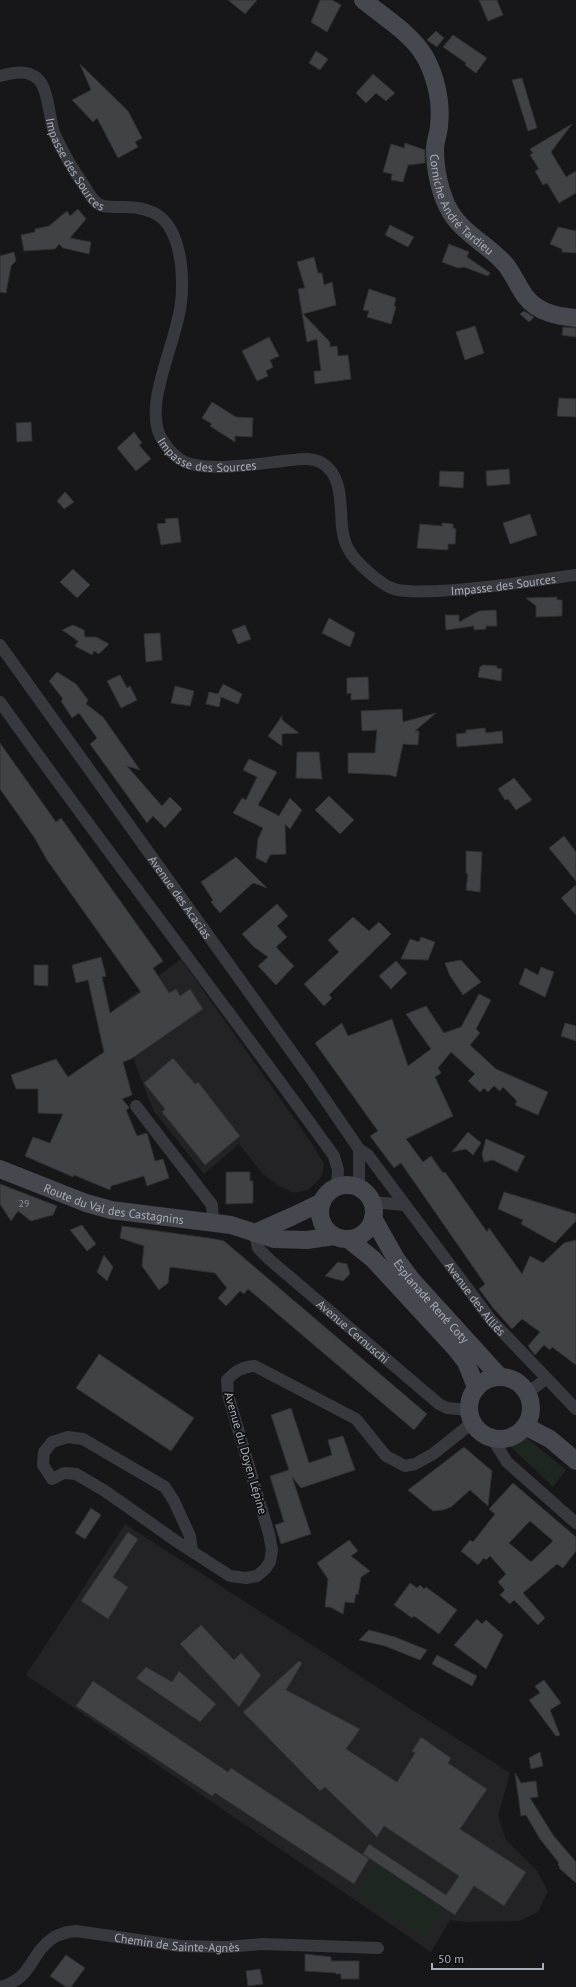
<svg xmlns="http://www.w3.org/2000/svg" width="576" height="1987" font-family="'PT Sans',sans-serif">
  <style>
    .built { fill: #232326 }
    .green { fill: #1e271f }
    .building { fill: #414246; stroke: #313135; fill-rule: evenodd }
    .lines { fill: none; stroke-linecap: round; stroke-linejoin: round }
    .street { stroke: #37393e; stroke-width: 12 }
    .secondary { stroke: #45484e; stroke-width: 18 }
    .labels { text-anchor: middle; dominant-baseline: central; stroke-width: 4; stroke-linejoin: round; paint-order: stroke }
    .number-label { font-size: 10px; fill: #8e939c }
    .street-label { font-size: 12px; fill: #a8aeb9; stroke: #121214 }
  </style>
  <rect width="100%" height="100%" fill="#171719"/>
  <path class="built" d="M181,959L313,1145L324,1164L322,1176L308,1190L294,1193L277,1185L263,1174L239,1144L204,1174L153,1110L114,1009Z
    M125,1524L510,1773L498,1816L506,1840L537,1871L548,1891L538,1912L519,1921L465,1922L450,1920L431,1952L26,1675Z"/>
  <path class="green" d="M527,1438L566,1470L553,1487L510,1446Z
    M376,1863L444,1909L424,1939L355,1893Z"/>
  <path class="building" d="M228,0H257L245,14Z
    M320,0H332L341,5L327,32L311,22Z
    M479,0H497L503,15L488,21Z
    M436,31L444,38L437,47L427,40Z
    M453,35L487,58L476,73L465,65L466,63L443,47Z
    M316,51L328,59L320,70L309,63Z
    M80,64L128,111L142,138L135,142L138,147L118,158L97,118L93,122L72,100L91,90Z
    M373,74L395,93L386,101L376,93L366,103L356,93Z
    M522,78L537,128L528,131L512,80Z
    M572,124L551,152L566,177L576,171V193L559,203L547,183L543,185L535,171L539,169L530,155L533,153L530,149Z
    M405,143L425,150V163L408,165L403,182L391,180L392,174L383,172L391,144L404,148Z
    M78,209L86,219L70,238L91,242L89,254L63,248L59,244L55,249L24,251L21,235L35,232V229L49,226L67,211L70,216Z
    M390,225L414,237L408,247L385,235Z
    M558,227L576,231V253L562,252V249L550,244Z
    M449,244L469,252L467,257L490,273L488,276L464,267L458,268L442,262Z
    M14,252L16,261L11,266L6,293L0,292V256Z
    M314,257L318,273H322L324,285L332,282L336,305L303,314L330,342V347L337,346L338,356L348,355L351,379L315,384L314,371H321L317,339L307,342L298,289L305,288L297,262Z
    M369,289L396,298L394,306L396,307L391,324L367,317L369,311L363,310Z
    M524,311L534,317L529,322L520,314Z
    M475,326L484,353L465,360L456,332Z
    M563,327L576,328V337L562,335Z
    M269,337L279,356L270,360L273,367L266,371L268,376L257,381L242,351Z
    M559,398L576,399V417L557,416Z
    M212,402L236,417L253,418L252,437L235,436V442L210,426L212,424L202,418Z
    M31,422L32,441L17,442L16,423Z
    M134,432L142,443L139,445L151,459L136,471L117,448Z
    M509,469L510,484L487,486L486,471Z
    M440,471L464,472L463,488L439,486Z
    M65,492L74,502L64,509L57,501Z
    M530,514L537,535L510,544L503,523Z
    M178,518L181,542L161,545L157,524L166,523L165,519Z
    M442,523L453,524V528L456,529L455,544H448V550L417,548L420,524L442,526Z
    M73,569L90,585L77,598L60,582Z
    M557,597V600H562V616L536,617V606L526,598Z
    M496,610L497,626H486V629L474,630V626L446,630L445,615H459V622L479,611Z
    M329,618L355,633L350,647L322,633Z
    M73,625L84,630L85,637H96L109,644L99,654L94,651L92,655L75,646L78,641L62,630Z
    M245,625L251,639L238,644L232,630Z
    M160,633L162,660L146,662L144,634Z
    M483,665L497,666V668L502,669L501,681L478,677L480,667Z
    M57,672L76,684L88,700L86,704L103,717L140,770L127,766L162,806L170,797L182,809L165,828L153,816L147,823L90,744L97,738L79,713L72,718L61,701L63,699L49,681Z
    M120,675L127,688L130,686L137,700L121,708L107,681Z
    M368,677L369,699L351,700V693L347,694V678Z
    M223,684L242,694L238,704L221,697L219,707L206,704L209,692L218,694Z
    M175,686L194,691L190,706L171,703Z
    M402,709L403,722L436,713L415,731H419L418,745L403,744L396,777L390,775L348,773V753H375L377,730L362,731L361,711Z
    M282,716V720L299,733L282,734V746L268,736Z
    M485,728L486,733L502,731L503,743L457,747L456,734L466,733V730Z
    M0,743L56,822L61,818L163,961L153,968L169,993L176,989L180,996L190,989L203,1009L131,1059L123,1062L132,1095L122,1099L129,1107V1108L126,1110L137,1136L147,1133L155,1161L163,1159L169,1178L147,1186L144,1176L111,1186L110,1190L74,1175L73,1177L25,1156L33,1137L50,1143L63,1114L38,1113V1089H16L11,1075L56,1059L68,1077L104,1052L88,980L76,983L72,965L101,957L106,976L102,977L110,1013L141,992L47,860L34,837L0,789Z
    M297,752H319L322,779L296,778Z
    M249,759L277,772L258,805L279,816L290,798L302,810L290,829L285,824L286,854L270,855L266,863L256,858L258,839L263,828L233,813L242,798L246,800L257,777L243,770Z
    M514,778L532,800L516,810L508,799L505,800L498,789Z
    M329,796L354,820L340,834L315,810Z
    M564,836L576,852V881L549,848Z
    M466,851L482,852L480,892L466,890L468,874L466,873Z
    M236,857L267,888L253,883L220,913L211,902L213,900L201,882Z
    M576,885V915L561,898Z
    M277,904L288,916L277,926L287,937L276,947L294,966L276,985L258,966L268,957L254,947L242,934Z
    M353,917L369,931L379,922L391,934L329,995L332,998L324,1006L304,984L339,952L328,940Z
    M421,937L435,942L428,960L401,959L410,939L419,942Z
    M461,960L481,982L463,995L449,974L445,963Z
    M396,961L407,973L391,989L379,976Z
    M34,965H48V986L34,985Z
    M541,967L554,972L545,997L519,984L525,968L538,975Z
    M479,994L491,1000L476,1029L480,1033L470,1045L496,1069L548,1092L538,1115L515,1105L517,1101L503,1087L500,1091L494,1086L488,1092L484,1088L480,1092L468,1081L475,1074L451,1052L438,1068L441,1073L435,1077L453,1116L406,1139L423,1162L431,1156L443,1173L445,1172L487,1232L489,1228L522,1274L530,1256L543,1263L564,1243L576,1240V1365L552,1347L550,1350L544,1345L535,1355L528,1346L540,1332L522,1319L512,1329L494,1309L479,1289L485,1284L401,1163L394,1168L370,1136L378,1131L315,1043L342,1023L348,1036L392,1019L408,1066L431,1049L406,1014L426,1006L444,1033L461,1027Z
    M565,1023L576,1026V1041L561,1036Z
    M173,1058L195,1084L198,1082L240,1136L205,1165L162,1112L165,1109L144,1083Z
    M468,1132L481,1143L473,1155L466,1149L452,1152Z
    M486,1139L525,1156L517,1172L493,1160L484,1162L482,1154Z
    M226,1172H250V1181H253V1203L226,1204Z
    M0,1184L57,1206L53,1215L31,1221L18,1211L11,1221L0,1204Z
    M504,1192L576,1214V1221L555,1243L521,1224L523,1220L498,1209Z
    M82,1225L96,1244L87,1251L70,1230Z
    M122,1226L215,1239L224,1241L427,1414L414,1430L248,1289L244,1294L240,1291L226,1306L218,1298L227,1288L215,1273L170,1267L168,1283L159,1290L142,1266L144,1246L120,1238Z
    M104,1255L113,1267L107,1281L97,1272Z
    M338,1262L347,1264L350,1274L343,1281L325,1276Z
    M99,1354L194,1418L171,1451L76,1388Z
    M291,1408L309,1463L332,1455L328,1440L343,1436L355,1470L301,1488L292,1477L311,1534L281,1544L275,1525L284,1522L270,1476L289,1470L271,1415Z
    M464,1447L492,1471L488,1506L470,1490L451,1507L443,1510L433,1511L408,1490Z
    M513,1483L576,1537V1551L563,1568L557,1564L523,1593L545,1618L538,1625L514,1600L510,1604L500,1595L505,1590L498,1582L506,1574L490,1556L486,1560L484,1558L478,1565L461,1551L470,1540L473,1542L495,1514L489,1509ZM530,1521L553,1541L531,1562L509,1543Z
    M91,1508L101,1515L85,1539L75,1533Z
    M128,1532L138,1539L113,1577L128,1587L108,1619L81,1601Z
    M349,1540L358,1551L351,1556L370,1571L361,1577L358,1595L356,1594L354,1603L345,1602L343,1614L330,1607H325L328,1579L317,1563Z
    M410,1583L417,1588L420,1585L424,1589L426,1587L457,1610L439,1634L414,1616L412,1618L394,1605Z
    M477,1619L482,1624L486,1620L503,1635L486,1669L454,1645Z
    M201,1625L234,1660L241,1653L261,1675L239,1707L180,1644Z
    M369,1630L395,1637L427,1650L420,1660L385,1646L359,1640Z
    M437,1655L477,1676L472,1686L432,1664Z
    M299,1661L302,1663L286,1690L360,1729L346,1749L397,1782L415,1753L412,1751L421,1737L451,1758L448,1763L487,1789L460,1829L526,1872L504,1906L474,1886L455,1915L363,1854L369,1844L446,1895L459,1876L384,1826L377,1837L325,1787L320,1791L243,1712Z
    M146,1667L172,1682L179,1671L216,1704L200,1722L136,1678Z
    M544,1680L561,1703L550,1710L560,1735L556,1736L529,1700L540,1693L535,1686Z
    M93,1681L228,1772L231,1768L369,1859L354,1884L215,1793L212,1796L76,1706Z
    M540,1752L543,1766L531,1769L529,1758Z
    M515,1773L521,1783L536,1781L538,1797L530,1798L553,1835L576,1862V1883L559,1868L560,1867L558,1865L559,1863L540,1839L526,1815L521,1816Z
    M305,1954L331,1957V1961H359V1979H341V1974H336V1973L305,1971Z
    M66,1955L85,1968L71,1987H66L50,1976Z
    M260,1969L263,1984L248,1986L246,1971Z"/>
  <g class="lines">
    <g class="street">
      <path id="s1" d="M0,76C12,73 27,69 38,79C49,90 49,120 55,135C63,153 74,171 85,187C88,192 92,199 97,203C103,208 113,207 121,207C155,206 172,219 179,253C182,266 183,289 181,302C178,341 140,408 163,441C168,449 176,458 185,462C208,472 258,464 283,461C296,460 310,456 322,463C343,475 340,506 342,527C343,535 345,544 349,550C355,562 381,585 394,589C407,593 424,591 438,591C484,589 530,581 576,575"/>
      <path id="s2" d="M0,645L309,1076L359,1149L368,1155L492,1321L576,1409"/>
      <path d="M0,702C109,855 224,1003 334,1156L338,1170L337,1187"/>
      <path d="M136,1106L212,1205L213,1222"/>
      <path d="M359,1188V1149"/>
      <path d="M372,1202L405,1205"/>
      <path id="s3" d="M255,1233L258,1248L270,1260L439,1404L447,1408L468,1410"/>
      <path d="M527,1393L546,1379"/>
      <path d="M492,1438L507,1462L576,1523"/>
      <path d="M192,1550L190,1536L174,1501L165,1487L83,1439L68,1437L52,1442L44,1452L43,1465L52,1479L64,1473L76,1474L105,1491L176,1541L230,1576L246,1578L257,1576L265,1569L270,1562L272,1550L269,1534L228,1395L227,1380C235,1371 242,1367 255,1366L356,1419L386,1456L405,1466L415,1464L433,1454L472,1423"/>
      <path id="s4" d="M0,1987C34,1978 29,1954 53,1938C60,1933 68,1932 76,1931L180,1946L227,1947L263,1944L378,1948"/>
    </g>
    <g class="secondary">
      <path id="s5" d="M363,0C384,17 412,34 425,57C436,77 442,103 439,125C439,133 435,141 435,149C435,170 440,195 451,213C464,234 490,246 506,265C513,274 518,286 525,296C538,313 557,316 576,318"/>
      <path id="s6" d="M0,1169L86,1203L111,1210L231,1225L274,1239L307,1240L334,1236"/>
      <circle cx="347" cy="1212" r="27"/>
      <path id="s7" d="M373,1218L396,1259L411,1279L500,1377"/>
      <path d="M255,1233L293,1216L322,1202"/>
      <path d="M348,1239L373,1259L456,1349L466,1362L476,1387"/>
      <circle cx="500" cy="1408" r="31"/>
      <path d="M525,1426L550,1439L576,1461"/>
    </g>
  </g>
  <g class="labels">
    <g class="number-label">
      <text x="24" y="1203">29</text>
    </g>
    <g class="street-label">
      <text stroke="none"><textPath href="#s1" startOffset="134">Impasse des Sources</textPath></text>
      <text stroke="none"><textPath href="#s5" startOffset="244">Corniche André Tardieu</textPath></text>
      <text stroke="none"><textPath href="#s1" startOffset="529">Impasse des Sources</textPath></text>
      <text stroke="none"><textPath href="#s1" startOffset="913">Impasse des Sources</textPath></text>
      <text stroke="none"><textPath href="#s2" startOffset="310">Avenue des Acacias</textPath></text>
      <text stroke="none"><textPath href="#s6" startOffset="120">Route du Val des Castagnins</textPath></text>
      <text stroke="none"><textPath href="#s2" startOffset="809">Avenue des Alliés</textPath></text>
      <text stroke="none"><textPath href="#s7" startOffset="102">Esplanade René Coty</textPath></text>
      <text stroke="none"><textPath href="#s3" startOffset="142">Avenue Cernuschi</textPath></text>
      <text transform="translate(246 1453) rotate(74)">Avenue du Doyen Lépine</text>
      <text stroke="none"><textPath href="#s4" startOffset="200">Chemin de Sainte-Agnès</textPath></text>
    </g>
  </g>
  <path d="M432 1963v6h111v-6" fill="none" stroke="#a8aeb9" stroke-width="2"/>
  <text x="438" y="1963" font-size="12" fill="#a8aeb9" stroke="#121214" stroke-width="3" paint-order="stroke">50 m</text>
</svg>
